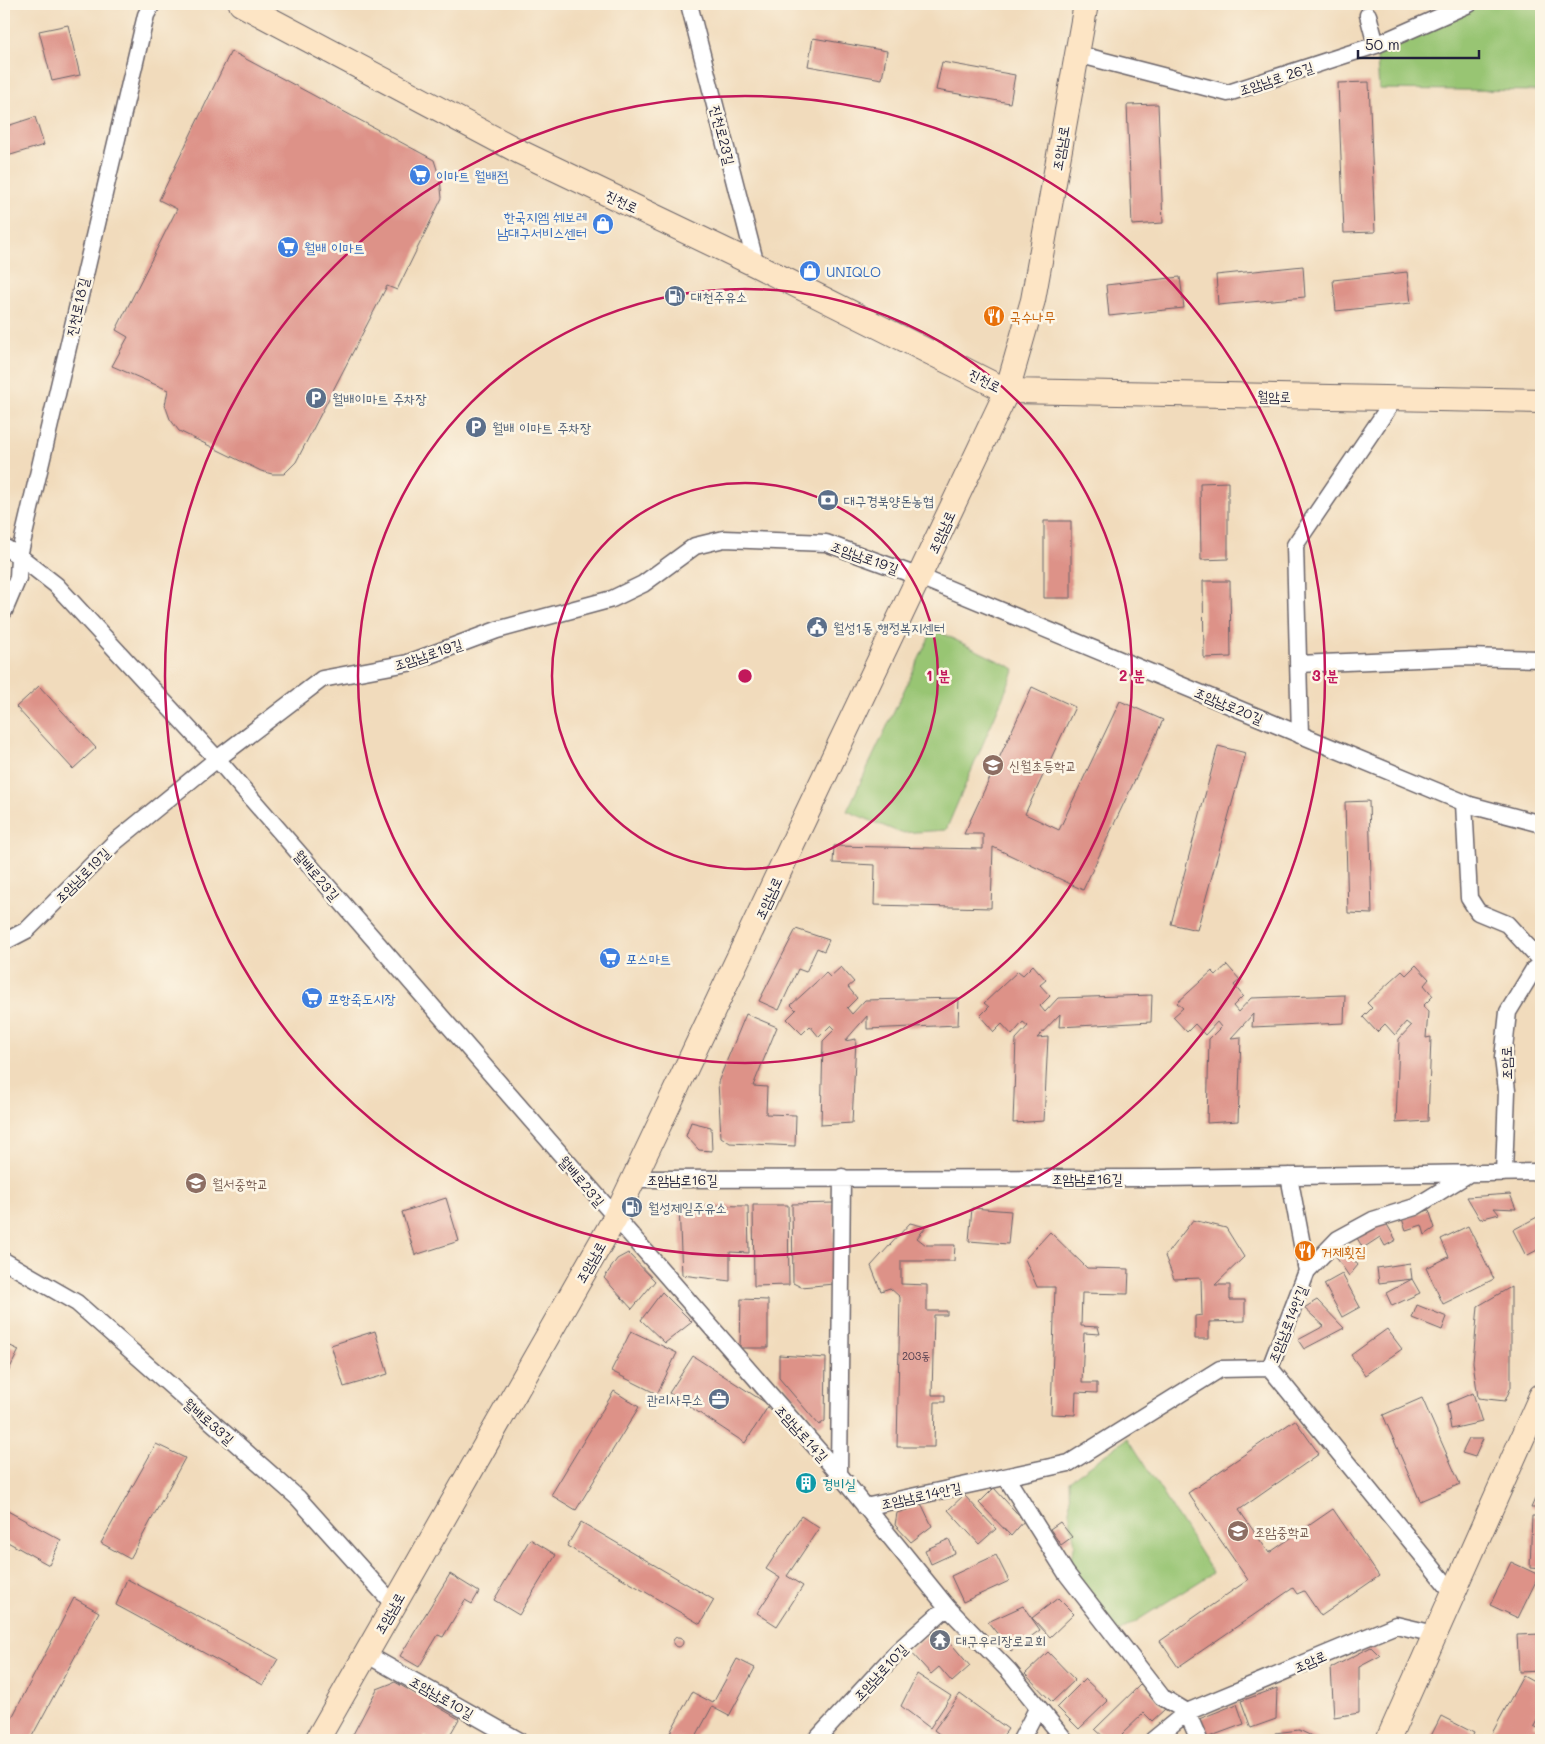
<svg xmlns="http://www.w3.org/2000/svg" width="1545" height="1744" font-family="Mali,'Poor Story',sans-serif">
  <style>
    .green { fill: #98c573; stroke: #5d7457 }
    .building { fill: #dd9288 }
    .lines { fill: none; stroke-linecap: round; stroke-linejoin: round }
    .minor-casing { stroke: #6a6368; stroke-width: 19 }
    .secondary-casing { stroke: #6a6368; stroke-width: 26 }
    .minor { stroke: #fff; stroke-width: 16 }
    .secondary { stroke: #fde5c5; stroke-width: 24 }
    .ring { fill: none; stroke: #c2185b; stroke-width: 2.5 }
    .labels { text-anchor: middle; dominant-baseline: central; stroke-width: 5; stroke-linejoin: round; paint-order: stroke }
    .number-label { font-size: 11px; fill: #513e4e }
    .street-label { font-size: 14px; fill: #22223b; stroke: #fcf5e5 }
    .shop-label { font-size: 14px; fill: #366cbe; stroke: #fcf5e5; text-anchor: start }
    .service-label { font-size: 14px; fill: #4e5e75; stroke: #fcf5e5; text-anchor: start }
    .food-label { font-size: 14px; fill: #c56008; stroke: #fcf5e5; text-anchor: start }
    .education-label { font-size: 14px; fill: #785e54; stroke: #fcf5e5; text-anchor: start }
    .culture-label { font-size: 14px; fill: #0d838f; stroke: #fcf5e5; text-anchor: start }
    .worship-label { font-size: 14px; fill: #5b616d; stroke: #fcf5e5; text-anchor: start }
    .centre { fill: #c2185b; stroke: #fcf5e5; stroke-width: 2.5 }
    .ring-label { font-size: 15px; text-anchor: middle; font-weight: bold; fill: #c2185b; stroke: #fcf5e5; stroke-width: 5; stroke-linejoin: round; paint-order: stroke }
  </style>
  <rect width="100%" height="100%" fill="#fcf5e5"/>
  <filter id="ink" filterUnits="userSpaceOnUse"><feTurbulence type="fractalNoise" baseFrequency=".02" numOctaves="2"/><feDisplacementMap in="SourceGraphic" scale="10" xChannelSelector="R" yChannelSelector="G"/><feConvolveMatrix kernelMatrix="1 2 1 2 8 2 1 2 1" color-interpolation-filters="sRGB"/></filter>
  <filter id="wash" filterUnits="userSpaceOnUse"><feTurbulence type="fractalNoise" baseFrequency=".0096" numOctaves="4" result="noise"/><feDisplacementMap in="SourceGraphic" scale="20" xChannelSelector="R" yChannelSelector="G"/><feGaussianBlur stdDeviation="1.12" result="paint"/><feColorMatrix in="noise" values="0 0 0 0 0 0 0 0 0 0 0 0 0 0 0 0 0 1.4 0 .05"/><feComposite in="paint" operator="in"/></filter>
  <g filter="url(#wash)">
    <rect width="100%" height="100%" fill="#f1dbbc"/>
    <path class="green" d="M1469,4H1541V91L1379,89L1376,45Z
      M933,629L1015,669L946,830L901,833L847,811Z
      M1128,1438L1213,1573L1114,1635L1066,1573L1075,1544L1070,1518L1069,1481Z"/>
    <g id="blocks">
      <path class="building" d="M68,25L80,75L52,81L39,31Z
        M813,38L887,51L882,79L808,66Z
        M231,51L434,160L440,179L442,198L397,290L387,286L296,462L284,474H272L261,471L179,431L170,419L165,405L168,390L112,366L128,337L116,330L177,209L159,200Z
        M942,62L1015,75L1010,103L936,90Z
        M1369,82L1375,232L1344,233L1338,83Z
        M1158,104L1163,223L1132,225L1127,105Z
        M35,117L44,145L4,157V127Z
        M1303,266L1305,297L1218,305L1216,275Z
        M1407,272L1411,303L1336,311L1333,280Z
        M1180,277L1184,308L1109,316L1106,285Z
        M1228,482V559L1201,560L1200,483Z
        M1044,521H1071V598H1044Z
        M1203,581H1230L1231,657L1204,658Z
        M39,686L96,748L73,769L16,707Z
        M1032,687L1075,707L1025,814L1059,830L1120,701L1163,720L1083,890L993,847L991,908L874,905L875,865L833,863L834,846L983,849V834H964Z
        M1218,746L1246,753L1197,930L1171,924Z
        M1369,801L1372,914L1348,913L1345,802Z
        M796,929L829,940L824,951L817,948L806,972L798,969L779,1010L759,1001Z
        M1033,965L1046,980L1040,985L1050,996L1040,1006L1045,1012L1058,998L1152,995L1151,1022L1059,1027L1060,1014L1037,1038L1048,1037L1044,1121L1013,1123L1016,1039L1028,1026L1023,1022L1012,1035L1002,1024L994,1032L980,1016L989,1007L984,1003L1018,971L1023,975Z
        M1227,965L1240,980L1234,985L1243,996L1233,1006L1238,1012L1251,998L1345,995L1344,1023L1252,1027L1253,1014L1231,1038L1241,1037L1238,1121L1207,1123L1209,1039L1221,1027L1217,1022L1205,1035L1195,1024L1187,1032L1173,1017L1183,1008L1177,1003L1212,971L1216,975Z
        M1416,965L1429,979L1424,985L1433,996L1423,1006L1428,1012L1426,1038L1431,1037L1428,1121L1396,1123L1399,1039L1411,1026L1406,1022L1395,1035L1385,1024L1377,1032L1363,1017L1372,1008L1367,1003L1402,971L1406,975Z
        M841,967L854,982L848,987L857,998L847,1008L852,1014L865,1000L959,998L958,1025L867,1029V1016L845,1041L856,1039L852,1123L821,1125L823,1041L835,1029L831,1025L819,1037L810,1026L802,1034L787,1019L796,1010L791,1005L826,973L830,977Z
        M746,1014L777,1027L753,1086L767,1087L766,1114L796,1115L795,1146L730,1143L721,1137L718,1082Z
        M691,1122L711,1127L712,1151L699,1150L686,1136Z
        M1510,1194L1516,1209L1494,1208L1499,1214L1480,1219L1467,1197Z
        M446,1198L459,1241L415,1255L402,1212Z
        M834,1203V1284L801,1287L793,1283L792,1204Z
        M679,1205L748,1206L749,1253L730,1252V1281L682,1275Z
        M753,1205H788L789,1285L754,1286Z
        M972,1208L1011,1211L1008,1244L969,1241Z
        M1429,1210L1435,1228L1425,1235L1422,1225L1406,1230L1402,1219Z
        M1541,1215V1248L1526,1256L1513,1230Z
        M1193,1220L1226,1228L1244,1257L1215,1285H1230V1300H1245V1321L1209,1322V1339H1195V1316L1202,1315L1201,1278L1174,1279L1165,1256Z
        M1385,1221L1396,1240L1385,1246L1380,1237L1363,1248L1357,1238Z
        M910,1223L926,1227L917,1238L926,1245H955L954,1261H901V1284L927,1285V1311H947V1315H934L932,1395H945V1402H935L934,1447H897L900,1297L890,1288L881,1291L871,1266Z
        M1468,1226L1494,1279L1443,1304L1426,1268L1449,1257L1441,1239Z
        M1050,1232L1087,1268L1129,1269L1128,1294L1082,1293L1081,1326L1098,1327L1100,1334L1084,1333L1082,1383H1097V1393L1076,1392L1075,1415L1051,1414L1055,1287H1037L1025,1259Z
        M1346,1250L1358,1265L1349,1276L1336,1257Z
        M628,1253L655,1281L632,1309L604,1278L617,1259Z
        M1410,1263L1412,1279L1379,1283L1377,1268Z
        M1342,1274L1360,1307L1342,1317L1324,1284Z
        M1412,1279L1420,1293L1392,1306L1386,1293Z
        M1511,1287V1387L1505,1401L1478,1398L1473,1362L1478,1306Z
        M662,1292L692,1322L665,1343L641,1320Z
        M741,1299L768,1300V1348H740Z
        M1317,1300L1344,1328L1304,1349L1298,1340L1324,1326L1304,1308Z
        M1417,1305L1447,1317L1442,1330L1412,1318Z
        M1387,1329L1402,1349L1365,1375L1351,1355Z
        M375,1331L388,1374L344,1387L331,1345Z
        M631,1331L677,1353L657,1394L611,1371Z
        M4,1343L19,1350L4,1380Z
        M779,1355L826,1358L825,1421L819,1425L779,1378Z
        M693,1356L769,1405L745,1443L669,1393Z
        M614,1391L639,1407L576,1510L551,1495Z
        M1473,1393L1482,1422L1451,1429L1447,1404Z
        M1422,1398L1460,1484L1420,1501L1383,1415Z
        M1295,1420L1319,1454L1239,1510L1269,1553L1333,1509L1379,1576L1321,1616L1304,1591L1297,1594L1293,1588L1178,1667L1160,1641L1248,1580L1188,1493Z
        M1469,1439H1483L1475,1457L1462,1453Z
        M156,1444L185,1458L130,1559L101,1543Z
        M805,1477L813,1481L807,1490L800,1485Z
        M1541,1485V1508H1531Z
        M994,1488L1024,1521L1011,1536L979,1503Z
        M964,1495L996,1529L979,1544L948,1510Z
        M922,1505L932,1526L911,1542L895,1525L897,1513Z
        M4,1509L61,1540L49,1565L4,1540Z
        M801,1516L819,1528L787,1576L803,1586L777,1626L757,1613L780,1578L766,1569Z
        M1532,1516H1541V1569L1530,1568Z
        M581,1522L714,1600L700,1624L567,1546Z
        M1060,1522L1072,1537L1061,1545L1050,1529Z
        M530,1539L556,1555L519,1615L494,1600Z
        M949,1539L955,1553L931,1564L925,1550Z
        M996,1555L1009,1581L963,1602L951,1576Z
        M1511,1562L1539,1575L1518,1618L1490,1605Z
        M450,1574L479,1592L472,1604L465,1600L443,1637L438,1635L419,1667L400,1656Z
        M127,1579L278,1659L263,1685L116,1605Z
        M74,1598L99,1612L30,1740H4V1733Z
        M1058,1598L1074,1614L1050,1637L1032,1618Z
        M1023,1606L1040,1630L1011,1651L988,1622Z
        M937,1627L970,1666L952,1682L939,1667L931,1674L910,1651Z
        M1541,1634V1671L1519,1672L1517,1635Z
        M673 1642a5 5 0 1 1 10 0a5 5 0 1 1-10 0Z
        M1371,1647L1380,1656L1359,1667V1713L1334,1717L1331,1668Z
        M1048,1652L1075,1680L1052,1702L1025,1674Z
        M737,1659L755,1668L729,1716L712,1707L694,1740H666L692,1692L713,1703Z
        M917,1674L951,1696L930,1728L901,1706Z
        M1523,1676L1541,1686V1713L1534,1726L1541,1730V1738L1540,1740H1496L1490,1737Z
        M1085,1679L1108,1701L1079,1729L1057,1707Z
        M395,1682L459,1719L447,1740H432L425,1736L422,1740H350L377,1689Z
        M1141,1684L1165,1709L1152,1721L1144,1713L1122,1734L1128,1740H1107L1095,1729Z
        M1277,1688L1276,1719L1251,1728L1241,1701Z
        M960,1694L1008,1729L1000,1740H947L934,1730Z
        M1237,1704L1244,1724L1206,1738L1199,1719Z
        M1441,1716L1474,1733L1471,1740H1429Z
        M1299,1730L1320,1740H1276L1275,1733Z
        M1049,1731L1057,1740H1037Z
        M867,1734L875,1740H862Z"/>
    </g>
  </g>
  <g filter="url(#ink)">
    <use href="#blocks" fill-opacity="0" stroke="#6a6368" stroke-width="1"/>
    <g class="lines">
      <g class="minor-casing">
        <path id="minor" d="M689,4L756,265
          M1368,15L1376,45
          M1077,54L1228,93L1376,45L1469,4
          M4,547L19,556L56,585L217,759L839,1474L947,1607L1009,1671L1065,1740
          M4,611L18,578L19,556L146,15L152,4
          M1298,664L1466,657L1541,659
          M1300,735L1295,545L1395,398
          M1464,803L1469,898L1478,912L1507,924L1541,961
          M4,942L27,930L115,842L217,759L322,679L408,663L497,630L612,599L643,584L695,546L724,539L826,543L920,577L1470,805L1541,824
          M1504,1173L1507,1091L1503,1058L1508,1012L1534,969L1541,964
          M1289,1176L1307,1271
          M634,1179L1164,1178L1541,1172
          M4,1261L77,1303L298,1498L394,1605
          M1270,1368L1453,1593
          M839,1474L842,1177
          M1006,1477L1066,1573L1162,1697L1187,1712L1199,1740
          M865,1507L1069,1463L1220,1369L1270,1368L1307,1271L1338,1239L1373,1220L1415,1207L1470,1173
          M366,1654L518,1740
          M816,1740L899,1650L947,1607
          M1021,1740L1038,1707
          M1153,1740L1187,1712L1396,1625L1435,1634"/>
      </g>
      <g class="secondary-casing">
        <path id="secondary" d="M241,4L520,152L756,265L1007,391L1541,401
          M317,1740L615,1218L1007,391L1033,300L1086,4
          M1388,1740L1541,1396"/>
      </g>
      <use href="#minor" class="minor"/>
      <use href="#secondary" class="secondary"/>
    </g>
  </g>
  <g class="ring">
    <circle cx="745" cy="676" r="193"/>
    <circle cx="745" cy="676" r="387"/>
    <circle cx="745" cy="676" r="580"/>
  </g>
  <defs>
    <g id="supermarket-disc" transform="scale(1.125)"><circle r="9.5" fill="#3f7fe0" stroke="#fcf5e5"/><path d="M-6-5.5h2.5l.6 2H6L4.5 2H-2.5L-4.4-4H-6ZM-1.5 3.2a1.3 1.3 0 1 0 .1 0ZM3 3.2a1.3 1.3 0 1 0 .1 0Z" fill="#fff"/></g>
    <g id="shop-disc" transform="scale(1.125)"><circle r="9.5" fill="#3f7fe0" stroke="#fcf5e5"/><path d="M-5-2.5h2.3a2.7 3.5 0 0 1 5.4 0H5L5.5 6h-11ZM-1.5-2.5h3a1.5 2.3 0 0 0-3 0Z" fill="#fff"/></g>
    <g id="fuel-disc" transform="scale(1.125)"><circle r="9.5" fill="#5c6f8a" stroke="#fcf5e5"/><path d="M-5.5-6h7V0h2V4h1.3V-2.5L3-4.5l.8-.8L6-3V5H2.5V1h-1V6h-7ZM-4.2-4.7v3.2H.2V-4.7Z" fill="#fff"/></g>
    <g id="restaurant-disc" transform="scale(1.125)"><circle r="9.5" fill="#e8710a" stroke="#fcf5e5"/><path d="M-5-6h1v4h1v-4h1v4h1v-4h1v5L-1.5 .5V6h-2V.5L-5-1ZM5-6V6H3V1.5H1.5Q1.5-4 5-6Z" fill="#fff"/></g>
    <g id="parking-disc" transform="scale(1.125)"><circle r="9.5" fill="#5c6f8a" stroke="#fcf5e5"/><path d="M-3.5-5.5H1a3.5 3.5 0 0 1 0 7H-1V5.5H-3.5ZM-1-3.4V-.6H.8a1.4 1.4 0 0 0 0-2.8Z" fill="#fff"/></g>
    <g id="bank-disc" transform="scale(1.125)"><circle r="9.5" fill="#5c6f8a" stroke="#fcf5e5"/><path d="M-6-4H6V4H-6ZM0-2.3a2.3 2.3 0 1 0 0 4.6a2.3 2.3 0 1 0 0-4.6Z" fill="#fff"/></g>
    <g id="civic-disc" transform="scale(1.125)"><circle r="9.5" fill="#5c6f8a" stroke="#fcf5e5"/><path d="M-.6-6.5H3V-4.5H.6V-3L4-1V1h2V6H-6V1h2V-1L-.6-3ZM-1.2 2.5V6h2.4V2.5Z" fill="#fff"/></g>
    <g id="school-disc" transform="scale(1.125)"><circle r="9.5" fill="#8d6e63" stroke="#fcf5e5"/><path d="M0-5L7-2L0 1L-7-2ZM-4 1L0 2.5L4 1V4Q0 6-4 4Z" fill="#fff"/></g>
    <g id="office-disc" transform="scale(1.125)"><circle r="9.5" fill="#5c6f8a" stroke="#fcf5e5"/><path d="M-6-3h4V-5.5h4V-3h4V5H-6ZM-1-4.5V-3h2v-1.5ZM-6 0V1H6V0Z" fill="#fff"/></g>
    <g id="building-disc" transform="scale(1.125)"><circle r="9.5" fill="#0f9aa8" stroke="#fcf5e5"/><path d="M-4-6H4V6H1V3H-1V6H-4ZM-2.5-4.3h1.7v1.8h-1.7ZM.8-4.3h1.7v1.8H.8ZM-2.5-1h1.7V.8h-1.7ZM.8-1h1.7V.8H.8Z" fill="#fff"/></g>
    <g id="temple-disc" transform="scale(1.125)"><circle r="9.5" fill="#6b7280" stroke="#fcf5e5"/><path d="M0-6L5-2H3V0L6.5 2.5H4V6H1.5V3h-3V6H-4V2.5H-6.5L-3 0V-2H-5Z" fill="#fff"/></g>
  </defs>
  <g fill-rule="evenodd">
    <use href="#supermarket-disc" x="420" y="175"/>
    <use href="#shop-disc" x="603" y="224"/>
    <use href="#supermarket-disc" x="288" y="247"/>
    <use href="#shop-disc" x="810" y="271"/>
    <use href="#fuel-disc" x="675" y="296"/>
    <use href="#restaurant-disc" x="994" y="316"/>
    <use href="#parking-disc" x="316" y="398"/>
    <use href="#parking-disc" x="476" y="427"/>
    <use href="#bank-disc" x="828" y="500"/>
    <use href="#civic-disc" x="817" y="627"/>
    <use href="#school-disc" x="993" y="765"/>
    <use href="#supermarket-disc" x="610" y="958"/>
    <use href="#supermarket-disc" x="312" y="998"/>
    <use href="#school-disc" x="196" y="1183"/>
    <use href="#fuel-disc" x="632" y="1207"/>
    <use href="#restaurant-disc" x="1305" y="1251"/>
    <use href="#office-disc" x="719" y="1399"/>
    <use href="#building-disc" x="806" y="1483"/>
    <use href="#school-disc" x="1238" y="1531"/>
    <use href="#temple-disc" x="940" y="1640"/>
  </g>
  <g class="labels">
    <g class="number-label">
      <text x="916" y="1355">203동</text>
    </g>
    <g class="street-label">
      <text transform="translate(1276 78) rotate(-18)">조암남로 26길</text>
      <text transform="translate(723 135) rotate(76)">진천로23길</text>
      <text transform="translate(1060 148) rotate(-80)">조암남로</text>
      <text transform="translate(622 201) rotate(26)">진천로</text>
      <text transform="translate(77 307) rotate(-77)">진천로18길</text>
      <text transform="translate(985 380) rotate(27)">진천로</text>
      <text transform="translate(1274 396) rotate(1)">월암로</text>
      <text transform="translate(941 532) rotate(-65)">조암남로</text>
      <text transform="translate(865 557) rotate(20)">조암남로19길</text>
      <text transform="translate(428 654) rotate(-18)">조암남로19길</text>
      <text transform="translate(1229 705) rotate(23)">조암남로20길</text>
      <text transform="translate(82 875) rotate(-45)">조암남로19길</text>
      <text transform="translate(317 875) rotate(49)">월배로23길</text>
      <text transform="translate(768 898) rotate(-65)">조암남로</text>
      <text transform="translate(1506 1063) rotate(-91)">조암로</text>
      <text x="1087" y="1178">조암남로16길</text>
      <text x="682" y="1179">조암남로16길</text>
      <text transform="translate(582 1181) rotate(49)">월배로23길</text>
      <text transform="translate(590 1262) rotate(-60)">조암남로</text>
      <text transform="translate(1287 1324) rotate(-68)">조암남로14안길</text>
      <text transform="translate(209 1421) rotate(41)">월배로33길</text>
      <text transform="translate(802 1433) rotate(48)">조암남로14길</text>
      <text transform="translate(921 1495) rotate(-12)">조암남로14안길</text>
      <text transform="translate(389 1613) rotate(-60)">조암남로</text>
      <text transform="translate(1310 1661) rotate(-23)">조암로</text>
      <text transform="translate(880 1672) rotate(-47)">조암남로10길</text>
      <text transform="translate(442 1697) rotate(30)">조암남로10길</text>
    </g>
    <g class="shop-label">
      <text x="436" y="175">이마트 월배점</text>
      <text x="587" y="216" text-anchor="end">한국지엠 쉐보레<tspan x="587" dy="16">남대구서비스센터</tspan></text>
      <text x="304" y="247">월배 이마트</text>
      <text x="826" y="271">UNIQLO</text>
      <text x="626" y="958">포스마트</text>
      <text x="328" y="998">포항죽도시장</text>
    </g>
    <g class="service-label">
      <text x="691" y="296">대천주유소</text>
      <text x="332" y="398">월배이마트 주차장</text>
      <text x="492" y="427">월배 이마트 주차장</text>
      <text x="844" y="500">대구경북양돈농협</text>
      <text x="833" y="627">월성1동 행정복지센터</text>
      <text x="648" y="1207">월성제일주유소</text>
      <text x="703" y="1399" text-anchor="end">관리사무소</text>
    </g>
    <g class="food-label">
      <text x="1010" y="316">국수나무</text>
      <text x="1321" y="1251">거제횟집</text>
    </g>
    <g class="education-label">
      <text x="1009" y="765">신월초등학교</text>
      <text x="212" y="1183">월서중학교</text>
      <text x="1254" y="1531">조암중학교</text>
    </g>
    <g class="culture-label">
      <text x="822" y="1483">경비실</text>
    </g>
    <g class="worship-label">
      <text x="956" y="1640">대구우리장로교회</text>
    </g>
  </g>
  <circle cx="745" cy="676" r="8" class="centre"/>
  <g class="ring-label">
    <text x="938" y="681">1 분</text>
    <text x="1132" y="681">2 분</text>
    <text x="1325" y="681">3 분</text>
  </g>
  <rect width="1545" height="1744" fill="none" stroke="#fcf5e5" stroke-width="20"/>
  <path d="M1358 50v8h121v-8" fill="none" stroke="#22223b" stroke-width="2.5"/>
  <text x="1365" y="50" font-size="15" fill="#22223b" stroke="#fcf5e5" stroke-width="4" paint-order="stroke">50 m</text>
</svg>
